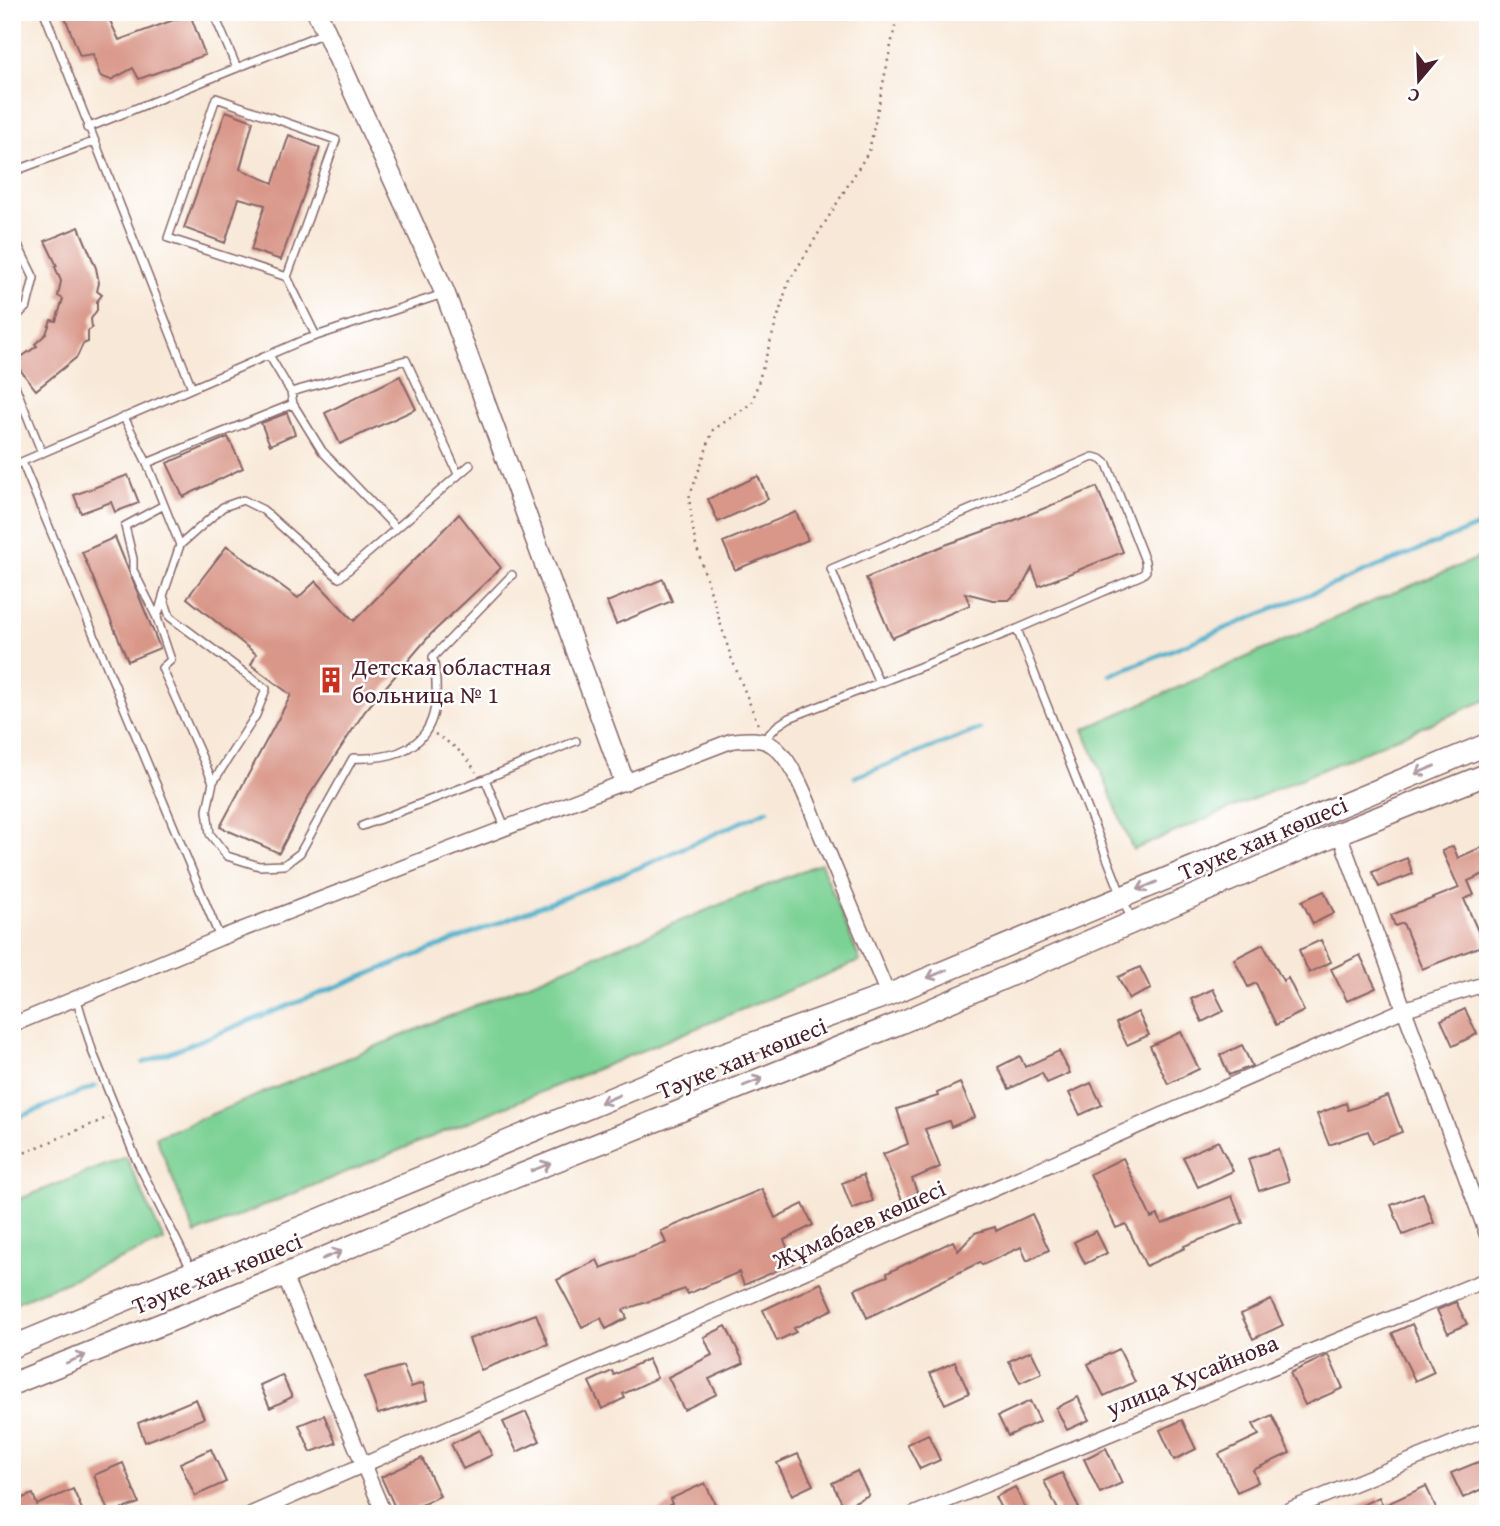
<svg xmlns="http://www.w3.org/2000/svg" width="1500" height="1526" font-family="'Gentium Book Plus',serif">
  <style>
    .green { fill: #7cd195; stroke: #637860; stroke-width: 2 }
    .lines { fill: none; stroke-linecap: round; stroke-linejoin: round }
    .stream { stroke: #49aec9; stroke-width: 4.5 }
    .building { fill: #d99789 }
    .lane-casing { stroke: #876567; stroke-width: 10 }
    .street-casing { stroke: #876567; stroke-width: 17 }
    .secondary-casing { stroke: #876567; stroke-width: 22 }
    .primary-casing { stroke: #876567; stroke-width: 24 }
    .path { stroke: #876567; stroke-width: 2.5; stroke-dasharray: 2 5; stroke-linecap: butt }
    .lane { stroke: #fff; stroke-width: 7 }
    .street { stroke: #fff; stroke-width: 14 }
    .secondary { stroke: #fff; stroke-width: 19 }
    .primary { stroke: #fff; stroke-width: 21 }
    .oneway { stroke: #ae9aa0 }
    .labels { text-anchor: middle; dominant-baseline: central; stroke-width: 5; stroke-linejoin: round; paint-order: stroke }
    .poi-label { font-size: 24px; fill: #4a1f2b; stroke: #fff; text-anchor: start }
    .street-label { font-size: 24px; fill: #4a1f2b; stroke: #fff }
  </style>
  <rect width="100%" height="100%" fill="#fff"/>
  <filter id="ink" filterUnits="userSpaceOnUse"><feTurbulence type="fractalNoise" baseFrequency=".0143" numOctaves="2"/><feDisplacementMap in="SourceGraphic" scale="14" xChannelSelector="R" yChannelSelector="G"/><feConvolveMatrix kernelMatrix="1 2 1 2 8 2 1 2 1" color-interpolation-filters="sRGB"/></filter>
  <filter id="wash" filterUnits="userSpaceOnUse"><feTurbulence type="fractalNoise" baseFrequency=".00686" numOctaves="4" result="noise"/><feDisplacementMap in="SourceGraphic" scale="28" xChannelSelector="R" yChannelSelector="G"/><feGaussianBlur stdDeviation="1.57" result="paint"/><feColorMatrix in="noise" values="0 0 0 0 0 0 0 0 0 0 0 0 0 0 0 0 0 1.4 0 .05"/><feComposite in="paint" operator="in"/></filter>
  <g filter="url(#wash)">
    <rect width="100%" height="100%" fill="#f8e8d7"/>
    <path class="green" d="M1488,554V699L1133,850L1084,729L1374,601Z
      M821,863L860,961L195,1234L156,1137Z
      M126,1157L164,1241L12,1304V1202Z"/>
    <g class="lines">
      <path class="stream" d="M1110,675L1488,522
        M855,777L980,729
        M143,1063L638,868L768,810
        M12,1120L96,1086"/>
    </g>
    <g id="blocks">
      <path class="building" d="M63,12H106L119,40L190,14L205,55L139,79L133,68L111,80L100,76L93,54L80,56Z
        M226,111L253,121L240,169L273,183L289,135L320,148L281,260L251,250L265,205L239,198L225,243L184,228Z
        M79,227L96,268L99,283L97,291L102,295L97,301V310L91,319L92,328L88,331V342L83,344L77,357L36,390L14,362L37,346L35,344L46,334L51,320L56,321L63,299L58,296L61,281L55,267L57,266L45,241Z
        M400,376L416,409L340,444L325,413Z
        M287,413L295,434L270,445L261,423Z
        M228,437L243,468L183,497L167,463Z
        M128,475L139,503L115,512L111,502L81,513L74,495Z
        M758,476L768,499L718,522L708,499Z
        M1097,487L1123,552L1039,586L1032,568L1021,589L1009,600H993L965,593L970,605L892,638L866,578L945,545L1010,522Z
        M796,512L808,540L735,570L723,542Z
        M459,514L501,568L431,634L365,711L309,796L279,853L220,827L291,695L251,665L256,654L187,598L227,546L298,598L316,581L354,621Z
        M115,537L160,648L128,661L82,552Z
        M663,579L672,601L616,624L607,602Z
        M1488,844V872L1468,881L1474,895L1464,899L1484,945L1422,969L1403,923L1395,926L1391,915L1459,888L1442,851L1453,846L1458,858Z
        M1407,858L1413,874L1379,887L1372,872Z
        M1324,891L1334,913L1313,924L1302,901Z
        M1321,940L1331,962L1309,973L1299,950Z
        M1263,944L1283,981L1288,978L1304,1011L1276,1025L1256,983L1248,987L1234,959Z
        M1360,955L1376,988L1347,1001L1331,969Z
        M1140,967L1151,989L1129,999L1118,977Z
        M1213,989L1224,1011L1202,1022L1191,999Z
        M1465,1009L1477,1034L1453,1046L1441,1020Z
        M1138,1012L1149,1035L1127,1045L1116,1023Z
        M1181,1032L1199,1069L1168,1084L1150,1046Z
        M1242,1045L1252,1066L1229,1075L1220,1055Z
        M1059,1051L1070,1073L1047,1083L1042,1073L1009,1089L998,1067L1020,1056L1025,1067Z
        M960,1083L975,1117L951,1127L949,1121L925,1129L940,1167L912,1179L919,1196L903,1203L883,1154L908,1144L897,1109L938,1096L937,1093Z
        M1091,1083L1102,1105L1080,1115L1069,1093Z
        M1388,1096L1402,1132L1373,1143L1368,1131L1329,1145L1317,1114L1346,1103L1348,1110Z
        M1218,1141L1233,1171L1198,1187L1183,1157Z
        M1278,1149L1289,1181L1259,1191L1248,1159Z
        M1123,1158L1151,1218L1158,1215L1162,1224L1232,1196L1243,1223L1184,1246L1185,1248L1146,1266L1126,1224L1116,1228L1090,1174Z
        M863,1175L873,1201L852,1209L842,1183Z
        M762,1189L775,1218L803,1204L813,1225L784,1240L794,1263L744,1285L739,1272L688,1294L685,1289L623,1310L627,1318L606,1329L601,1318L582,1327L557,1280L597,1260L601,1268L666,1243L661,1231Z
        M1423,1193L1434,1223L1403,1235L1391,1205Z
        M1032,1214L1049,1250L1027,1261L1021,1247L982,1265L980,1262L867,1318L855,1289L888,1276L887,1273L953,1241L958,1251L975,1233L995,1227L996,1231Z
        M1096,1231L1107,1253L1085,1264L1074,1242Z
        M821,1283L833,1309L794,1328L796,1332L777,1341L763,1310Z
        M1271,1300L1283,1325L1253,1339L1241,1314Z
        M1456,1302L1467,1324L1448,1333L1437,1310Z
        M536,1314L548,1344L481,1370L469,1339Z
        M1412,1324L1434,1372L1415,1381L1392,1333Z
        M726,1326L744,1363L709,1379L717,1394L684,1410L668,1377L712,1355L704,1337Z
        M1119,1349L1135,1382L1104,1396L1088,1364Z
        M1031,1351L1042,1373L1020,1383L1009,1361Z
        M1328,1355L1343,1388L1305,1405L1290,1373Z
        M648,1359L657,1378L623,1394L625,1398L602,1409L589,1382L612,1371L614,1375Z
        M955,1362L969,1393L945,1404L930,1373Z
        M403,1366L411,1387L423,1383L427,1400L378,1414L365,1377Z
        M282,1375L292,1397L270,1408L260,1385Z
        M1078,1397L1089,1420L1067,1430L1056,1408Z
        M196,1399L204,1418L145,1442L138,1423Z
        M1030,1401L1040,1421L1008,1436L998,1416Z
        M526,1412L540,1441L517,1452L503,1422Z
        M324,1415L336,1443L311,1452L299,1425Z
        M1272,1415L1290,1453L1253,1470L1258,1482L1237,1492L1219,1454L1259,1435L1253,1424Z
        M1182,1420L1196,1449L1174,1460L1160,1430Z
        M480,1430L492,1455L463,1469L451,1444Z
        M928,1434L940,1460L920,1469L907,1444Z
        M1106,1448L1122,1483L1100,1493L1084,1459Z
        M211,1449L226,1482L195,1496L180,1463Z
        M798,1454L813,1485L792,1495L777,1463Z
        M422,1458L440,1496L403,1514H398L381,1477Z
        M1488,1458V1486L1463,1498L1451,1473Z
        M123,1463L139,1503L109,1514L94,1475Z
        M857,1471L869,1495L844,1507L832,1483Z
        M1062,1473L1079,1508L1066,1514H1060L1044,1481Z
        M705,1483L720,1514H651L672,1504L670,1499Z
        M1426,1486L1439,1514H1343L1379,1497L1383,1506Z
        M1015,1487L1028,1514H1004L995,1497Z
        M73,1489L84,1514H12V1502L33,1494L37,1505Z"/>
    </g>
  </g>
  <g filter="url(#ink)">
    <use href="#blocks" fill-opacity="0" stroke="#876567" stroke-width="2"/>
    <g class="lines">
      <g class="lane-casing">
        <path id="lane" d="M44,12L192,388
          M136,12H138
          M213,12L237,68
          M87,128L324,33
          M12,172L93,142
          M12,233L34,278L27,306L12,321
          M287,277L168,238L216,98L336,140L287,277L316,336
          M12,378L42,453
          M291,392L406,360L458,474
          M293,404L322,451L396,528
          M124,417L147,463L293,404L291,392L269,355
          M22,462L220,938
          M147,463L180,545L163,596L170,617L266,689L256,715L213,782L207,810L210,834L227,856L259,866L284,865L300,853L353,758C425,761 445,723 433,657L512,575
          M12,466L301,341L443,294
          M180,545L223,507L243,500L263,510L339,578L470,465
          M163,597L157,618L171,660L162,668L213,782
          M157,618L133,570V559L125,526L164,505
          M879,683L831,569L1093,457L1101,459L1107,464L1145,561L1146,571L1142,575L1017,629
          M764,740L777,726L789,718L1017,629L1131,919
          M362,826L485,779
          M505,827L485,779L576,741
          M77,1000L93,1053L136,1159L191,1269"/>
      </g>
      <g class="street-casing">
        <path id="street" d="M1339,833L1488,1237
          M12,1025L220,938L731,741C748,739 764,737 777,749C797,768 811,810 821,835C843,888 866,942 888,995
          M284,1275L384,1514
          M251,1514L1405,1009L1488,983
          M914,1514L1488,1279
          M1279,1514L1488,1429"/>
      </g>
      <g class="secondary-casing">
        <path id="secondary" d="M317,12L445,293L624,781"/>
      </g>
      <g class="primary-casing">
        <path id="primary" d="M12,1347L689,1066L888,995L1488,744
          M12,1384L284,1275L493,1186L900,1023L1339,833L1488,774"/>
      </g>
      <path class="path" d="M758,724L731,657L695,542L689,498L713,430L752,403L788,283L869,151L898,12
        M435,734C453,745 465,753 476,772
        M12,1158L109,1117"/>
      <use href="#lane" class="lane"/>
      <use href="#street" class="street"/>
      <use href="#secondary" class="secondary"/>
      <use href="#primary" class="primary"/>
    </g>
    <defs><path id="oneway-shaft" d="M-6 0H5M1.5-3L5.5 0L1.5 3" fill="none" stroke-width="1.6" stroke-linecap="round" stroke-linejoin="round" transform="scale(1.75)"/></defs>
    <g class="oneway">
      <use href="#oneway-shaft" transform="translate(1425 770) rotate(157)"/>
      <use href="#oneway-shaft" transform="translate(1147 886) rotate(157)"/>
      <use href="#oneway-shaft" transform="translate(937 974) rotate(157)"/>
      <use href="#oneway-shaft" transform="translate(753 1082) rotate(-22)"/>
      <use href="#oneway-shaft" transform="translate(610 1099) rotate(157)"/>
      <use href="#oneway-shaft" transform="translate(541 1167) rotate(-22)"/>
      <use href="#oneway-shaft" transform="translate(332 1255) rotate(-23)"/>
      <use href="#oneway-shaft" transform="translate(76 1359) rotate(-22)"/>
    </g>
  </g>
  <defs>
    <g id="building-bare" transform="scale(2.1)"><path d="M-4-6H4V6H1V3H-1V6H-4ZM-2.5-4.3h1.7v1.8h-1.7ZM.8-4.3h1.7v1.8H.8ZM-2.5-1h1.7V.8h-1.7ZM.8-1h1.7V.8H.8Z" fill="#c8321e" stroke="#fff" stroke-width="2.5" paint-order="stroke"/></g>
  </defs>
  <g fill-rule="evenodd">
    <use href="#building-bare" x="331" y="680"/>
  </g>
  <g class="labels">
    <g class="poi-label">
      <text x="352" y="666">Детская областная<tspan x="352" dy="28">больница № 1</tspan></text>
    </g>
    <g class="street-label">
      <text transform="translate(1263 838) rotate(-23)">Тәуке хан көшесі</text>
      <text transform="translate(742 1058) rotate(-22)">Тәуке хан көшесі</text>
      <text transform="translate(859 1224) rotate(-24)">Жұмабаев көшесі</text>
      <text transform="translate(217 1273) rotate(-22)">Тәуке хан көшесі</text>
      <text transform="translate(1192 1375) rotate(-22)">улица Хусайнова</text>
    </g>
  </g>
  <rect width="1500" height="1526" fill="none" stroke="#fff" stroke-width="42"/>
  <g transform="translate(1419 80) rotate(199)" stroke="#ffffff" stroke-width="5" paint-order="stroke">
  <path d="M0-5L12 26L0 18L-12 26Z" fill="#4a1f2b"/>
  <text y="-10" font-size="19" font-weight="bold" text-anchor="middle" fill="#4a1f2b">С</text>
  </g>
</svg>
